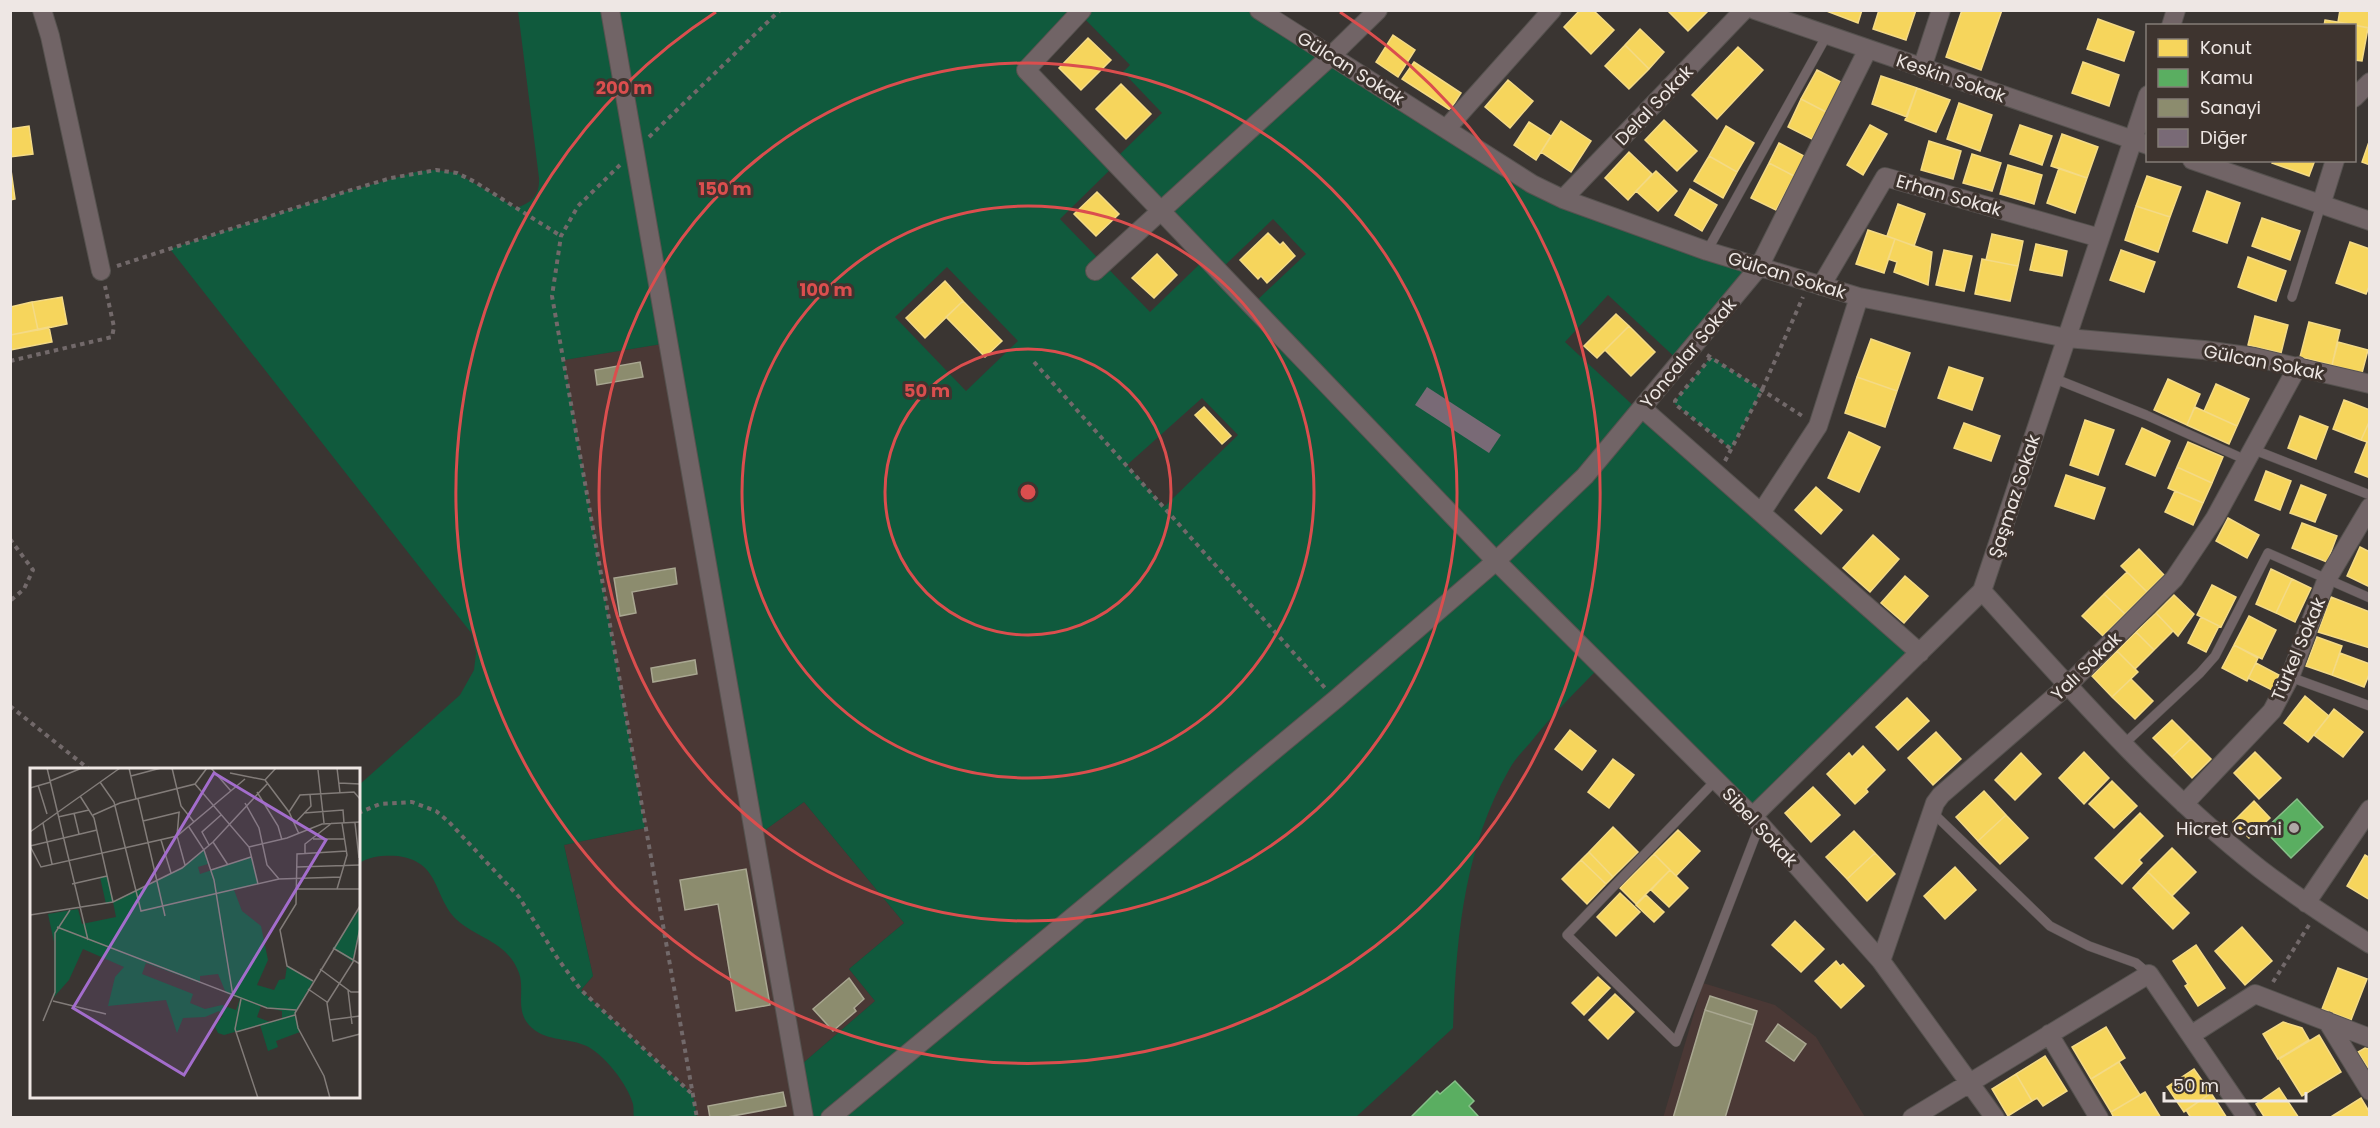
<svg xmlns="http://www.w3.org/2000/svg" width="2380" height="1128" font-family="Poppins,sans-serif">
  <style>
    .industrial { fill: #4a3835 }
    .green { fill: #105a3d; fill-rule: evenodd }
    .homes { fill: #f6d55c; stroke: #f4da85; stroke-width: 1.5 }
    .public { fill: #5aae61; stroke: #86bf88; stroke-width: 1.5 }
    .industry { fill: #8c8c6e; stroke: #a9a791; stroke-width: 1.5 }
    .building { fill: #796a76 }
    .lines { fill: none; stroke-linecap: round; stroke-linejoin: round }
    .service-casing { stroke: #56524f; stroke-width: 10 }
    .minor-casing { stroke: #56524f; stroke-width: 20 }
    .path { stroke: #72696a; stroke-width: 4; stroke-dasharray: 4.5 4.5; stroke-linecap: butt }
    .service { stroke: #716466; stroke-width: 9 }
    .minor { stroke: #716466; stroke-width: 18 }
    .ring { fill: none; stroke: #db4e4e; stroke-width: 3 }
    .poi-dot { fill: #afa9a6; stroke: #3e342f; stroke-width: 2 }
    .labels { text-anchor: middle; dominant-baseline: central; stroke-width: 6; stroke-linejoin: round; paint-order: stroke }
    .street-label { font-size: 18px; fill: #eee7e4; stroke: #3e342f }
    .poi-label { font-size: 18px; fill: #eee7e4; stroke: #3e342f; text-anchor: end }
    .inset-road { fill: none; stroke: #827c79; stroke-width: 1.5 }
    .view { fill: #a36dcc; fill-opacity: 0.15; stroke: #a36dcc; stroke-width: 3 }
    .inset-edge { fill: none; stroke: #eee7e4; stroke-width: 3 }
    .centre { fill: #db4e4e; stroke: #3e342f; stroke-width: 3 }
    .ring-label { font-size: 18px; text-anchor: middle; font-weight: bold; fill: #db4e4e; stroke: #3e342f; stroke-width: 6; stroke-linejoin: round; paint-order: stroke }
  </style>
  <rect width="100%" height="100%" fill="#3a3532"/>
  <path class="industrial" d="M668,343L754,838L804,802L904,923L849,969L875,1001L795,1070L804,1117H697L693,1094L581,990L593,976L564,845L645,828L563,360Z
    M1703,983L1775,1005L1816,1037L1865,1117L1663,1118Z"/>
  <path class="green" d="M518,11H1259L1532,184L1759,267L1680,362L1608,295L1565,342L1639,411L1920,653L1752,817L1601,666C1576,691 1552,715 1530,743C1523,751 1515,759 1510,768C1464,847 1456,939 1453,1028L1356,1117H804L795,1070L875,1001L849,969L904,923L804,802L754,838L668,343L564,360L645,828L564,845L593,976L581,990L693,1095L697,1117H634C633,1113 634,1108 633,1104C628,1085 603,1052 584,1045C565,1037 545,1042 529,1025C515,1010 525,990 519,973C507,941 478,939 457,920C433,897 441,862 398,856C384,855 371,856 359,863V785L460,695L474,670L476,653L472,634L170,249L338,194L420,171L436,170L457,173L516,208C532,203 540,195 539,178ZM1080,14L1130,65L1123,72L1162,113L1113,161L1026,70ZM1116,164L1206,258L1150,312L1060,219ZM1273,219L1306,254L1252,305L1219,271ZM947,267L1018,341L966,391L895,317ZM1202,398L1238,435L1164,507L1127,465Z
    M1711,357L1762,390L1731,449L1675,404V401Z"/>
  <path class="homes" d="M1580,10H1593L1614,30L1591,54L1564,27Z
    M1667,10H1709L1688,31Z
    M1824,10H1862L1858,23Z
    M1879,10H1916L1906,40L1873,29Z
    M1962,10H2002L1981,70L1946,57Z
    M2340,10H2370V28L2338,22Z
    M2098,19L2134,32L2124,61L2087,49Z
    M2325,20L2350,24L2349,26H2324Z
    M2350,24L2368,28L2362,61L2354,60V26Z
    M1640,29L1664,52L1649,69L1625,45Z
    M1393,35L1415,50L1398,77L1376,62Z
    M1088,38L1111,60L1081,90L1059,68Z
    M1625,45L1649,69L1629,89L1605,66Z
    M1738,47L1763,70L1717,119L1692,95Z
    M1414,62L1461,93L1450,110L1402,79Z
    M2083,62L2119,75L2109,106L2072,93Z
    M1817,70L1841,82L1826,112L1801,99Z
    M1881,76L1917,88L1907,117L1872,104Z
    M1508,80L1533,101L1510,128L1485,107Z
    M1121,84L1151,114L1126,139L1096,109Z
    M1917,88L1950,100L1936,132L1905,120Z
    M1801,99L1826,112L1812,139L1788,127Z
    M1959,103L1992,115L1980,151L1947,139Z
    M1664,120L1697,151L1677,171L1645,140Z
    M1561,121L1591,141L1571,172L1541,152Z
    M1529,122L1551,136L1536,160L1514,145Z
    M1870,125L1887,134L1863,175L1847,165Z
    M2020,125L2052,136L2042,165L2010,154Z
    M29,126L33,154L10,157V129Z
    M1726,126L1754,143L1737,172L1709,156Z
    M2062,134L2098,147L2087,178L2051,166Z
    M2370,139V165L2362,162Z
    M1929,141L1961,151L1953,179L1921,170Z
    M1779,143L1804,156L1794,176L1769,163Z
    M1629,152L1652,174L1628,200L1605,178Z
    M1972,154L2001,163L1992,191L1963,183Z
    M1709,156L1737,172L1723,198L1694,181Z
    M2273,160H2315L2309,176L2272,163Z
    M1769,163L1794,176L1776,210L1751,198Z
    M2008,165L2042,175L2034,204L2000,194Z
    M2059,168L2087,178L2075,213L2047,203Z
    M11,170L15,199L10,200V170Z
    M1656,171L1677,191L1658,211L1636,191Z
    M2147,176L2181,187L2170,217L2136,206Z
    M1690,189L1717,205L1702,231L1675,215Z
    M2207,191L2240,203L2227,243L2193,231Z
    M1097,192L1119,214L1096,236L1074,214Z
    M1898,204L1925,214L1914,246L1887,236Z
    M2136,206L2170,217L2158,252L2125,240Z
    M2262,218L2300,231L2290,260L2252,246Z
    M1868,230L1895,239L1884,273L1856,264Z
    M1268,233L1280,245L1283,242L1295,256L1267,283L1261,276L1258,279L1240,260Z
    M1992,234L2023,241L2018,266L1986,260Z
    M1895,239L1932,252L1928,285L1894,272L1897,262L1888,259Z
    M2350,242L2370,249V284L2366,294L2336,283Z
    M2036,244L2067,251L2062,276L2030,270Z
    M1944,250L1972,256L1964,291L1936,285Z
    M2121,250L2155,262L2144,292L2110,280Z
    M1157,254L1177,275L1154,298L1132,278Z
    M2248,257L2286,271L2276,301L2238,287Z
    M1982,259L2018,266L2010,301L1975,294Z
    M945,281L963,301L925,338L906,318Z
    M62,297L67,324L38,330L32,302Z
    M963,301L1002,341L985,357L946,317Z
    M32,302L38,330L10,335V307Z
    M1616,314L1629,326L1597,358L1584,346Z
    M2255,316L2288,325L2281,353L2248,345Z
    M2309,322L2340,330L2332,365L2300,357Z
    M1629,326L1655,352L1631,376L1605,350Z
    M49,327L52,342L10,350V335Z
    M1871,339L1910,353L1897,391L1857,377Z
    M2338,342L2368,350L2362,373L2332,365Z
    M1949,367L1983,378L1972,410L1938,398Z
    M1857,377L1897,391L1885,427L1845,413Z
    M2168,379L2200,394L2187,425L2154,410Z
    M2216,384L2249,399L2237,426L2204,411Z
    M2344,400L2370,410V420L2361,440L2333,429Z
    M1204,407L1231,436L1222,444L1195,415Z
    M2195,407L2237,426L2229,444L2187,425Z
    M2300,416L2328,427L2316,459L2288,448Z
    M2085,420L2114,430L2098,475L2070,465Z
    M2370,420V443L2361,440Z
    M1964,423L2000,436L1991,461L1954,448Z
    M2142,428L2170,441L2155,476L2126,464Z
    M1849,432L1880,447L1859,492L1828,478Z
    M2188,442L2223,457L2212,483L2177,467Z
    M2367,442L2370,443V478L2355,472Z
    M2177,467L2212,483L2203,503L2168,488Z
    M2266,471L2291,481L2280,510L2255,500Z
    M2066,475L2105,488L2094,519L2055,506Z
    M2301,485L2326,495L2315,522L2290,513Z
    M1816,487L1842,510L1821,534L1795,510Z
    M2175,491L2203,503L2193,525L2165,512Z
    M2228,518L2259,535L2247,558L2216,541Z
    M2302,523L2337,536L2327,562L2292,548Z
    M1873,535L1899,559L1870,592L1843,568Z
    M2360,547L2370,552V587L2347,576Z
    M2139,549L2164,575L2147,592L2121,566Z
    M2271,569L2292,579L2276,613L2256,604Z
    M2127,572L2147,592L2125,614L2104,594Z
    M1905,576L1928,596L1904,623L1881,603Z
    M2292,579L2311,588L2295,622L2276,613Z
    M2212,585L2236,597L2221,627L2197,615Z
    M2104,594L2125,614L2103,636L2082,616Z
    M2174,595L2194,614L2178,636L2156,613Z
    M2331,597L2370,612V648L2318,632Z
    M2156,613L2173,631L2154,650L2136,632Z
    M2249,616L2276,630L2262,659L2234,645Z
    M2201,617L2219,626L2206,652L2188,643Z
    M2136,632L2154,650L2135,669L2117,651Z
    M2317,637L2342,646L2332,675L2306,666Z
    M2234,645L2258,658L2247,681L2222,668Z
    M2117,651L2138,672L2112,697L2092,676Z
    M2340,653L2370,664V672L2364,687L2332,675Z
    M2256,663L2279,675L2272,690L2248,678Z
    M2131,679L2153,701L2135,719L2112,697Z
    M2305,696L2329,716L2308,742L2284,723Z
    M1907,698L1929,721L1898,750L1876,727Z
    M2334,709L2363,732L2343,757L2314,735Z
    M2172,720L2191,739L2172,757L2153,738Z
    M1570,730L1596,751L1582,770L1555,749Z
    M1936,732L1961,759L1933,785L1908,758Z
    M2191,739L2211,759L2192,778L2172,757Z
    M1863,746L1885,770L1866,789L1868,792L1855,804L1827,774L1849,753L1852,757Z
    M2084,752L2109,778L2084,804L2059,778Z
    M2255,752L2281,778L2259,799L2234,773Z
    M2021,753L2041,774L2015,800L1995,780Z
    M1613,759L1634,775L1609,808L1588,792Z
    M2112,781L2137,806L2114,828L2089,804Z
    M1813,787L1840,815L1811,842L1785,813Z
    M1984,791L2006,815L1978,841L1956,817Z
    M2254,801L2270,818L2249,838L2233,822Z
    M2140,813L2163,836L2139,860L2142,863L2122,884L2095,858Z
    M2006,815L2028,838L2000,864L1978,841Z
    M1613,827L1638,852L1613,877L1589,852Z
    M1678,830L1700,851L1676,876L1654,854Z
    M1854,831L1875,853L1847,879L1826,857Z
    M2172,848L2196,872L2172,896L2148,872Z
    M1589,852L1613,877L1606,884L1581,860Z
    M1875,853L1895,874L1867,901L1847,879Z
    M1654,854L1670,870L1636,904L1620,888Z
    M2365,855L2370,858V900L2347,886Z
    M1581,860L1606,884L1587,904L1562,879Z
    M1955,867L1976,890L1945,919L1924,896Z
    M1670,870L1688,888L1669,907L1651,890Z
    M2148,872L2189,913L2173,929L2133,888Z
    M1620,893L1640,912L1616,936L1597,917Z
    M1646,895L1664,912L1654,922L1636,905Z
    M1795,921L1824,949L1801,972L1772,945Z
    M2242,927L2272,961L2245,985L2215,951Z
    M2196,945L2225,988L2198,1006L2185,986L2188,984L2173,961Z
    M1836,961L1840,966L1843,964L1864,986L1841,1008L1815,981Z
    M2338,968L2367,979L2351,1020L2322,1009Z
    M1598,977L1610,988L1584,1015L1572,1003Z
    M1615,994L1634,1012L1608,1039L1589,1020Z
    M2283,1022L2302,1028L2309,1040L2278,1059L2263,1034Z
    M2106,1027L2125,1058L2091,1079L2072,1047Z
    M2319,1035L2341,1072L2302,1096L2279,1059Z
    M2365,1048L2370,1049V1071L2358,1052Z
    M2045,1056L2067,1091L2043,1106L2037,1098L2032,1101L2016,1074Z
    M2119,1062L2140,1095L2111,1112L2091,1079Z
    M2194,1069L2211,1093L2184,1112L2167,1087Z
    M2016,1074L2032,1101L2008,1116L1992,1089Z
    M2279,1088L2299,1118H2265L2256,1104Z
    M2145,1092L2161,1118H2114L2111,1112Z
    M2211,1093L2227,1118H2191L2186,1110Z
    M2361,1098L2370,1113V1118H2329Z"/>
  <path class="public" d="M2297,799L2323,827L2291,858L2264,830Z
    M1455,1081L1474,1101L1469,1106L1478,1116L1476,1118H1410L1437,1091L1440,1094Z"/>
  <path class="industry" d="M640,362L643,377L597,385L595,370Z
    M675,568L677,584L632,592L636,613L620,616L614,578Z
    M695,660L697,674L653,682L651,668Z
    M746,869L770,1005L736,1011L718,904L685,910L680,880Z
    M849,978L864,999L854,1008L856,1011L833,1031L813,1009Z
    M1710,996L1757,1011L1753,1025L1705,1010Z
    M1705,1010L1753,1025L1725,1118H1673Z
    M1778,1024L1806,1044L1794,1061L1766,1041Z
    M783,1092L786,1106L722,1118H710L708,1106Z"/>
  <path class="building" d="M1427,387L1501,435L1489,453L1415,405Z"/>
  <g class="lines">
    <g class="service-casing">
      <path id="service" d="M1707,251L1827,35
        M2292,297L2321,205
        M2053,378L2146,415L2246,460
        M2252,449L2370,495
        M2290,677L2370,706
        M2124,744L2200,673L2215,656L2268,553L2370,598
        M1716,780L1567,935L1676,1042L1760,824
        M1932,812L2050,926L2089,946L2136,963L2149,974"/>
    </g>
    <g class="minor-casing">
      <path id="minor" d="M42,10L50,36L101,271
        M610,10L804,1118
        M1082,10L1026,70L1496,561L1760,824L1881,961L1995,1118
        M1259,10L1532,184L1563,199L1707,251L1859,297L2067,338L2204,350L2254,357L2370,384
        M1755,10L2148,145
        M2171,26L2176,10
        M1922,68L1941,10
        M2354,98L2370,82
        M1446,129L1552,10
        M2192,160L2370,221
        M1563,199L1744,10
        M2321,205L2335,160
        M1095,271L1332,55L1378,10
        M1821,286L1885,177L2100,238
        M1642,408L1920,653
        M1761,513L1818,426L1859,297
        M1982,591C2070,688 2157,788 2260,869C2295,896 2332,920 2370,944
        M2184,804L2272,711L2290,677L2326,581L2370,507
        M1752,817L1982,591L2148,95
        M2306,903L2370,809
        M1881,961L1935,803L1941,795L2068,685L2174,579L2215,518L2298,366
        M2327,1021L2370,1091
        M2049,1034L2099,1118
        M2191,1035L2255,994L2370,1038
        M830,1118L1336,699L1496,561L1585,476L1759,267L1868,49
        M1912,1118L2149,974L2247,1118"/>
    </g>
    <path class="path" d="M649,137L780,10
      M620,165L578,206L561,236L552,296L697,1118
      M117,266L338,194L391,178L436,170L457,173L475,182L561,236
      M1707,355L1804,417
      M1711,357L1675,401V404L1731,449
      M10,361L112,337L114,327L105,286
      M1034,362L1325,688
      M1725,461L1762,390L1803,297
      M10,539L33,570L24,589L10,601
      M10,706L90,770
      M358,813L380,804L412,802L436,811L449,822L519,897L558,959L581,990L691,1093
      M2273,982L2309,925"/>
    <use href="#service" class="service"/>
    <use href="#minor" class="minor"/>
  </g>
  <g class="ring">
    <circle cx="1028" cy="492" r="143"/>
    <circle cx="1028" cy="492" r="286"/>
    <circle cx="1028" cy="492" r="429"/>
    <path d="M1340 12A572 572 0 1 1 716 12"/>
  </g>
  <circle class="poi-dot" cx="2294" cy="828" r="6"/>
  <g class="labels">
    <g class="street-label">
      <text transform="translate(1351 68) rotate(32)">Gülcan Sokak</text>
      <text transform="translate(1951 78) rotate(19)">Keskin Sokak</text>
      <text transform="translate(1654 105) rotate(-46)">Delal Sokak</text>
      <text transform="translate(1949 195) rotate(16)">Erhan Sokak</text>
      <text transform="translate(1787 275) rotate(17)">Gülcan Sokak</text>
      <text transform="translate(1688 353) rotate(-50)">Yoncalar Sokak</text>
      <text transform="translate(2264 362) rotate(11)">Gülcan Sokak</text>
      <text transform="translate(2014 496) rotate(-72)">Şaşmaz Sokak</text>
      <text transform="translate(2298 649) rotate(-67)">Türkel Sokak</text>
      <text transform="translate(2086 666) rotate(-44)">Yalı Sokak</text>
      <text transform="translate(1760 827) rotate(47)">Sibel Sokak</text>
    </g>
    <g class="poi-label">
      <text x="2282" y="828">Hicret Cami</text>
    </g>
  </g>
  <g transform="translate(30 768)">
    <rect width="330" height="330" fill="#3a3532"/>
    <path d="M174,82L178,96L168,99L170,106L221,89L228,116L204,122L212,143L231,158L238,192L227,217L244,222L249,212L255,211L257,198L283,213L265,245L270,264L246,273L248,279L238,283L230,257L194,267L188,265L185,259L193,247L189,243L175,249L153,250L147,265L136,232L78,238L85,209L94,199L53,181L39,212L24,229V174L18,146L48,141L52,156L86,149L83,134L76,136L70,109L77,108L83,134L152,100ZM116,195L170,215V208L188,206L196,225L210,231L206,242L192,237L175,241L160,235L163,226L112,206ZM231,238L252,243V251L240,254L227,249ZM330,141V160L323,194L303,180Z" fill="#105a3d" fill-rule="evenodd"/>
    <path class="inset-road" d="M17,0L58,172M99,0L106,31M142,0L151,38L164,54M181,0L201,23M269,0H297M307,0L310,25M288,2L294,55M200,5L235,12L246,0M101,8L131,0M235,12L259,44L269,66M20,13L52,0M70,14L84,34L111,143L249,111L311,109M309,15L330,16M165,16L219,79L228,116M8,17L17,46M0,20L21,14M227,24L248,58L252,72M50,28L64,50L83,134M108,31L135,148M215,35L229,60L237,97L249,111M259,44L270,27L324,24L330,31M44,45L49,66M149,45L147,68L155,97M274,45L313,42L314,55M63,47L90,35L165,16L177,0M28,49L59,42M113,53L150,44M13,55L22,96M325,55L329,90M264,56L281,38L280,26M159,59L174,82L184,112L203,228M0,64L90,0M283,71H315M131,72L141,105M183,74L198,97M179,77L172,64L191,47M0,78L11,99L147,68L215,11M0,78L67,62M219,79L257,70L292,56L330,54M275,85V76L302,55M267,99L330,97M181,102L221,89M42,116L77,108M267,121H330M307,121L317,87L312,55M0,147L83,134L152,100L183,74L237,16M27,159L237,240L266,242M330,160L323,194L297,235L303,273L330,266M303,180L330,196M290,201L321,224H330M283,213L257,198L250,162L266,136L267,86L317,83M278,221L297,234M318,222L322,256M211,231L205,261L228,330M23,233L76,246M299,252L330,248M13,253L25,224V165L40,142M206,264L265,247M300,330L294,308L268,260L265,245L330,138"/>
    <path class="view" d="M184,5L296,72L154,307L43,240Z"/>
    <rect width="330" height="330" class="inset-edge"/>
  </g>
  <circle cx="1028" cy="492" r="9" class="centre"/>
  <g class="ring-label">
    <text x="624" y="94">200 m</text>
    <text x="725" y="195">150 m</text>
    <text x="826" y="296">100 m</text>
    <text x="927" y="397">50 m</text>
  </g>
  <rect width="2380" height="1128" fill="none" stroke="#eee7e4" stroke-width="24"/>
  <rect x="2146" y="24" width="210" height="138" fill="#3e342f" stroke="#847c77" stroke-width="1.5"/>
  <rect x="2158" y="39" width="30" height="18" fill="#f6d55c" stroke="#847c77" stroke-width="1.5"/>
  <text x="2200" y="54" font-size="18" fill="#eee7e4">Konut</text>
  <rect x="2158" y="69" width="30" height="18" fill="#5aae61" stroke="#847c77" stroke-width="1.5"/>
  <text x="2200" y="84" font-size="18" fill="#eee7e4">Kamu</text>
  <rect x="2158" y="99" width="30" height="18" fill="#8c8c6e" stroke="#847c77" stroke-width="1.5"/>
  <text x="2200" y="114" font-size="18" fill="#eee7e4">Sanayi</text>
  <rect x="2158" y="129" width="30" height="18" fill="#796a76" stroke="#847c77" stroke-width="1.5"/>
  <text x="2200" y="144" font-size="18" fill="#eee7e4">Diğer</text>
  <path d="M2164 1092v9h142v-9" fill="none" stroke="#eee7e4" stroke-width="3"/>
  <text x="2173" y="1092" font-size="18" fill="#eee7e4" stroke="#3e342f" stroke-width="4.5" paint-order="stroke">50 m</text>
</svg>
